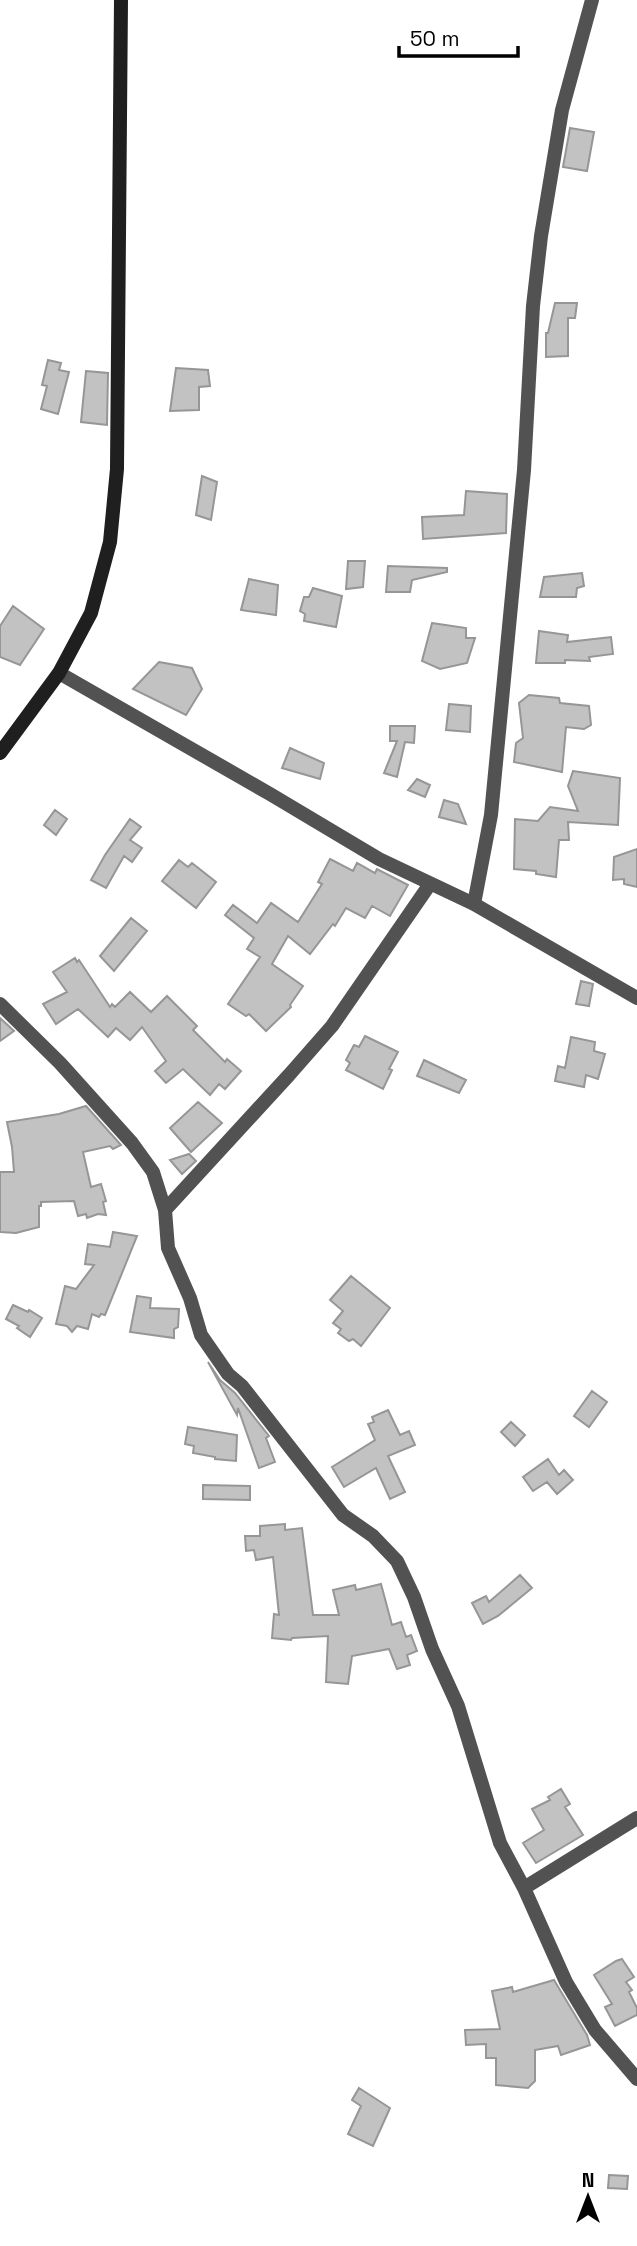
<svg xmlns="http://www.w3.org/2000/svg" width="637" height="2246" font-family="'Space Grotesk',sans-serif">
  <style>
    .building { fill: #c2c2c2; stroke: #969696; stroke-width: 2 }
    .lines { fill: none; stroke-linecap: round; stroke-linejoin: round }
    .minor { stroke: #525252; stroke-width: 14 }
    .secondary { stroke: #1f1f1f; stroke-width: 14 }
  </style>
  <rect width="100%" height="100%" fill="#fff"/>
  <path class="building" d="M570,128L594,132L587,171L563,167Z
    M555,303H577L575,318H568V356L546,357V333H548Z
    M48,360L61,363L59,370L69,372L58,414L41,409L47,386L42,385Z
    M176,368L208,370L210,386L199,387V410L170,411Z
    M86,371L108,373L107,425L81,422Z
    M202,476L217,482L211,520L196,515Z
    M466,491L507,494L506,533L423,539L422,517L464,515Z
    M348,561H365L363,587L346,589Z
    M388,566L447,568V572L412,580L410,592H386Z
    M582,573L584,586L577,588L576,597H540L544,577Z
    M249,579L278,585L276,615L241,610Z
    M313,588L342,596L336,627L304,621L305,614L300,611L304,597H309Z
    M13,606L44,629L20,665L0,657V626Z
    M432,623L466,628V638H475L467,663L440,669L422,661Z
    M539,631L568,635L567,642L611,637L613,654L589,657L590,661L565,660V663H536Z
    M159,662L192,668L202,689L186,715L133,689Z
    M529,695L559,698L560,703L589,706L591,725L584,729L566,727L562,772L514,762L516,743L523,738L519,703Z
    M449,704L471,706L470,732L446,730Z
    M390,726H415L414,743L405,742L397,777L384,773L397,741H390Z
    M290,748L324,763L320,779L282,768Z
    M573,771L620,778L618,825L568,822L569,840H559L556,877L536,874V871L514,869L515,819L538,821L550,807L578,811L568,786Z
    M417,779L430,785L425,797L408,790Z
    M444,800L458,804L466,824L439,817Z
    M55,810L67,819L56,835L44,825Z
    M130,819L141,827L130,840L142,848L132,862L124,856L106,888L91,880L105,855Z
    M637,849V887L624,884V879L613,880L614,857Z
    M330,859L353,871L357,863L375,873L377,869L408,885L390,916L372,906L365,918L346,908L335,926L333,924L310,954L288,936L272,964L303,986L290,1005L291,1007L266,1031L249,1014L246,1016L228,1004L260,957L247,949L254,938L225,915L233,905L257,923L271,903L298,922L322,884L318,882Z
    M179,860L188,867L192,863L216,882L196,908L162,881Z
    M131,918L147,931L114,971L100,956Z
    M75,958L77,962L79,960L110,1007L112,1004L115,1007L130,992L151,1012L167,996L197,1026L193,1030L225,1062L227,1059L241,1071L225,1089L219,1084L210,1095L183,1069L166,1083L155,1071L166,1061L142,1027L130,1040L116,1028L108,1037L78,1009L56,1024L43,1004L67,992L53,972Z
    M581,981L593,984L589,1006L576,1004Z
    M0,1018L14,1031L0,1041Z
    M365,1036L398,1052L389,1069L392,1070L383,1089L346,1070L350,1063L346,1060L354,1045L359,1047Z
    M571,1037L595,1042L594,1051L605,1054L598,1079L586,1075L584,1087L555,1081L558,1066L565,1068Z
    M424,1060L466,1080L459,1093L417,1076Z
    M198,1102L222,1123L191,1152L170,1128Z
    M86,1106L121,1145L113,1149L110,1146L83,1152L91,1187L101,1184L106,1201L103,1202L106,1215L98,1214L87,1218L86,1214L78,1216L74,1201L41,1202V1206H39V1227L16,1233L0,1232V1172H14L12,1147L7,1122L59,1114Z
    M189,1154L196,1161L182,1174L170,1160Z
    M113,1232L137,1236L105,1315L101,1314L99,1317L92,1314L88,1329L77,1326L72,1332L67,1326L56,1324L65,1286L76,1289L94,1265L85,1264L88,1244L110,1247Z
    M351,1276L390,1308L361,1346L353,1339L349,1341L338,1333L341,1329L333,1323L343,1311L330,1300Z
    M137,1296L151,1298L150,1308L179,1309L178,1327L174,1329V1338L130,1332Z
    M13,1305L28,1312L29,1310L42,1318L30,1337L17,1328L19,1326L6,1319Z
    M208,1362L220,1380L235,1393L269,1436L266,1438L275,1462L259,1468L238,1408L237,1415Z
    M592,1391L607,1402L589,1427L574,1416Z
    M388,1410L400,1435L409,1431L415,1445L388,1456L405,1492L390,1499L376,1468L344,1487L332,1467L375,1440L368,1424L374,1422L372,1417Z
    M511,1422L525,1435L515,1446L501,1432Z
    M188,1427L237,1435L236,1461L215,1459V1457L193,1453L194,1446L185,1444Z
    M548,1459L559,1475L564,1470L573,1480L557,1494L547,1482L533,1491L523,1477Z
    M203,1485L250,1486V1500L203,1499Z
    M285,1524V1530L302,1528L313,1615H339L333,1590L355,1585L356,1590L381,1584L392,1625L401,1622L406,1637L411,1635L417,1651L407,1655L410,1665L397,1669L389,1649L352,1656L348,1684L326,1682L328,1636L292,1638L291,1640L272,1638L274,1614L279,1615L273,1557L256,1560L254,1550L246,1551L245,1536H260V1526Z
    M520,1575L532,1588L498,1616L483,1624L472,1603L486,1596L489,1602Z
    M561,1789L570,1804L565,1807L583,1835L536,1863L523,1843L544,1830L532,1809L550,1800L548,1797Z
    M622,1959L634,1977L626,1982L632,1990L629,1992L637,2008V2015L615,2026L605,2007L612,2004L594,1975L616,1961Z
    M554,1980L587,2035L590,2045L561,2055L558,2046L535,2050V2081L528,2088L496,2085V2058H486V2044L466,2045L465,2030L500,2029L492,1991L512,1987L513,1992Z
    M359,2088L390,2108L373,2146L348,2134L361,2106L352,2100Z
    M609,2175L628,2176L627,2189L608,2188Z"/>
  <g class="lines">
    <path class="minor" d="M59,673L270,794L379,859L474,904L637,998
      M474,904L491,815L524,470L533,306L541,236L562,110L592,0
      M0,1004L60,1063L132,1143L153,1172L165,1210L168,1248L190,1298L201,1335L228,1374L242,1386L343,1515L373,1536L397,1561L414,1597L432,1649L458,1706L500,1843L524,1888L566,1982L595,2030L637,2079
      M165,1210L289,1075L332,1026L430,884
      M524,1888L637,1818"/>
    <path class="secondary" d="M0,753L59,673L91,613L110,542L117,469L121,0"/>
  </g>
  <g transform="translate(588 2197)" stroke="#ffffff" stroke-width="5" paint-order="stroke">
  <path d="M0-5L12 26L0 18L-12 26Z" fill="#000000"/>
  <text y="-10" font-size="19" font-weight="bold" text-anchor="middle" fill="#000000">N</text>
  </g>
  <path d="M399 46v10h119v-10" fill="none" stroke="#000000" stroke-width="3.5"/>
  <text x="410" y="46" font-size="21" fill="#000000" stroke="#ffffff" stroke-width="5" paint-order="stroke">50 m</text>
</svg>
